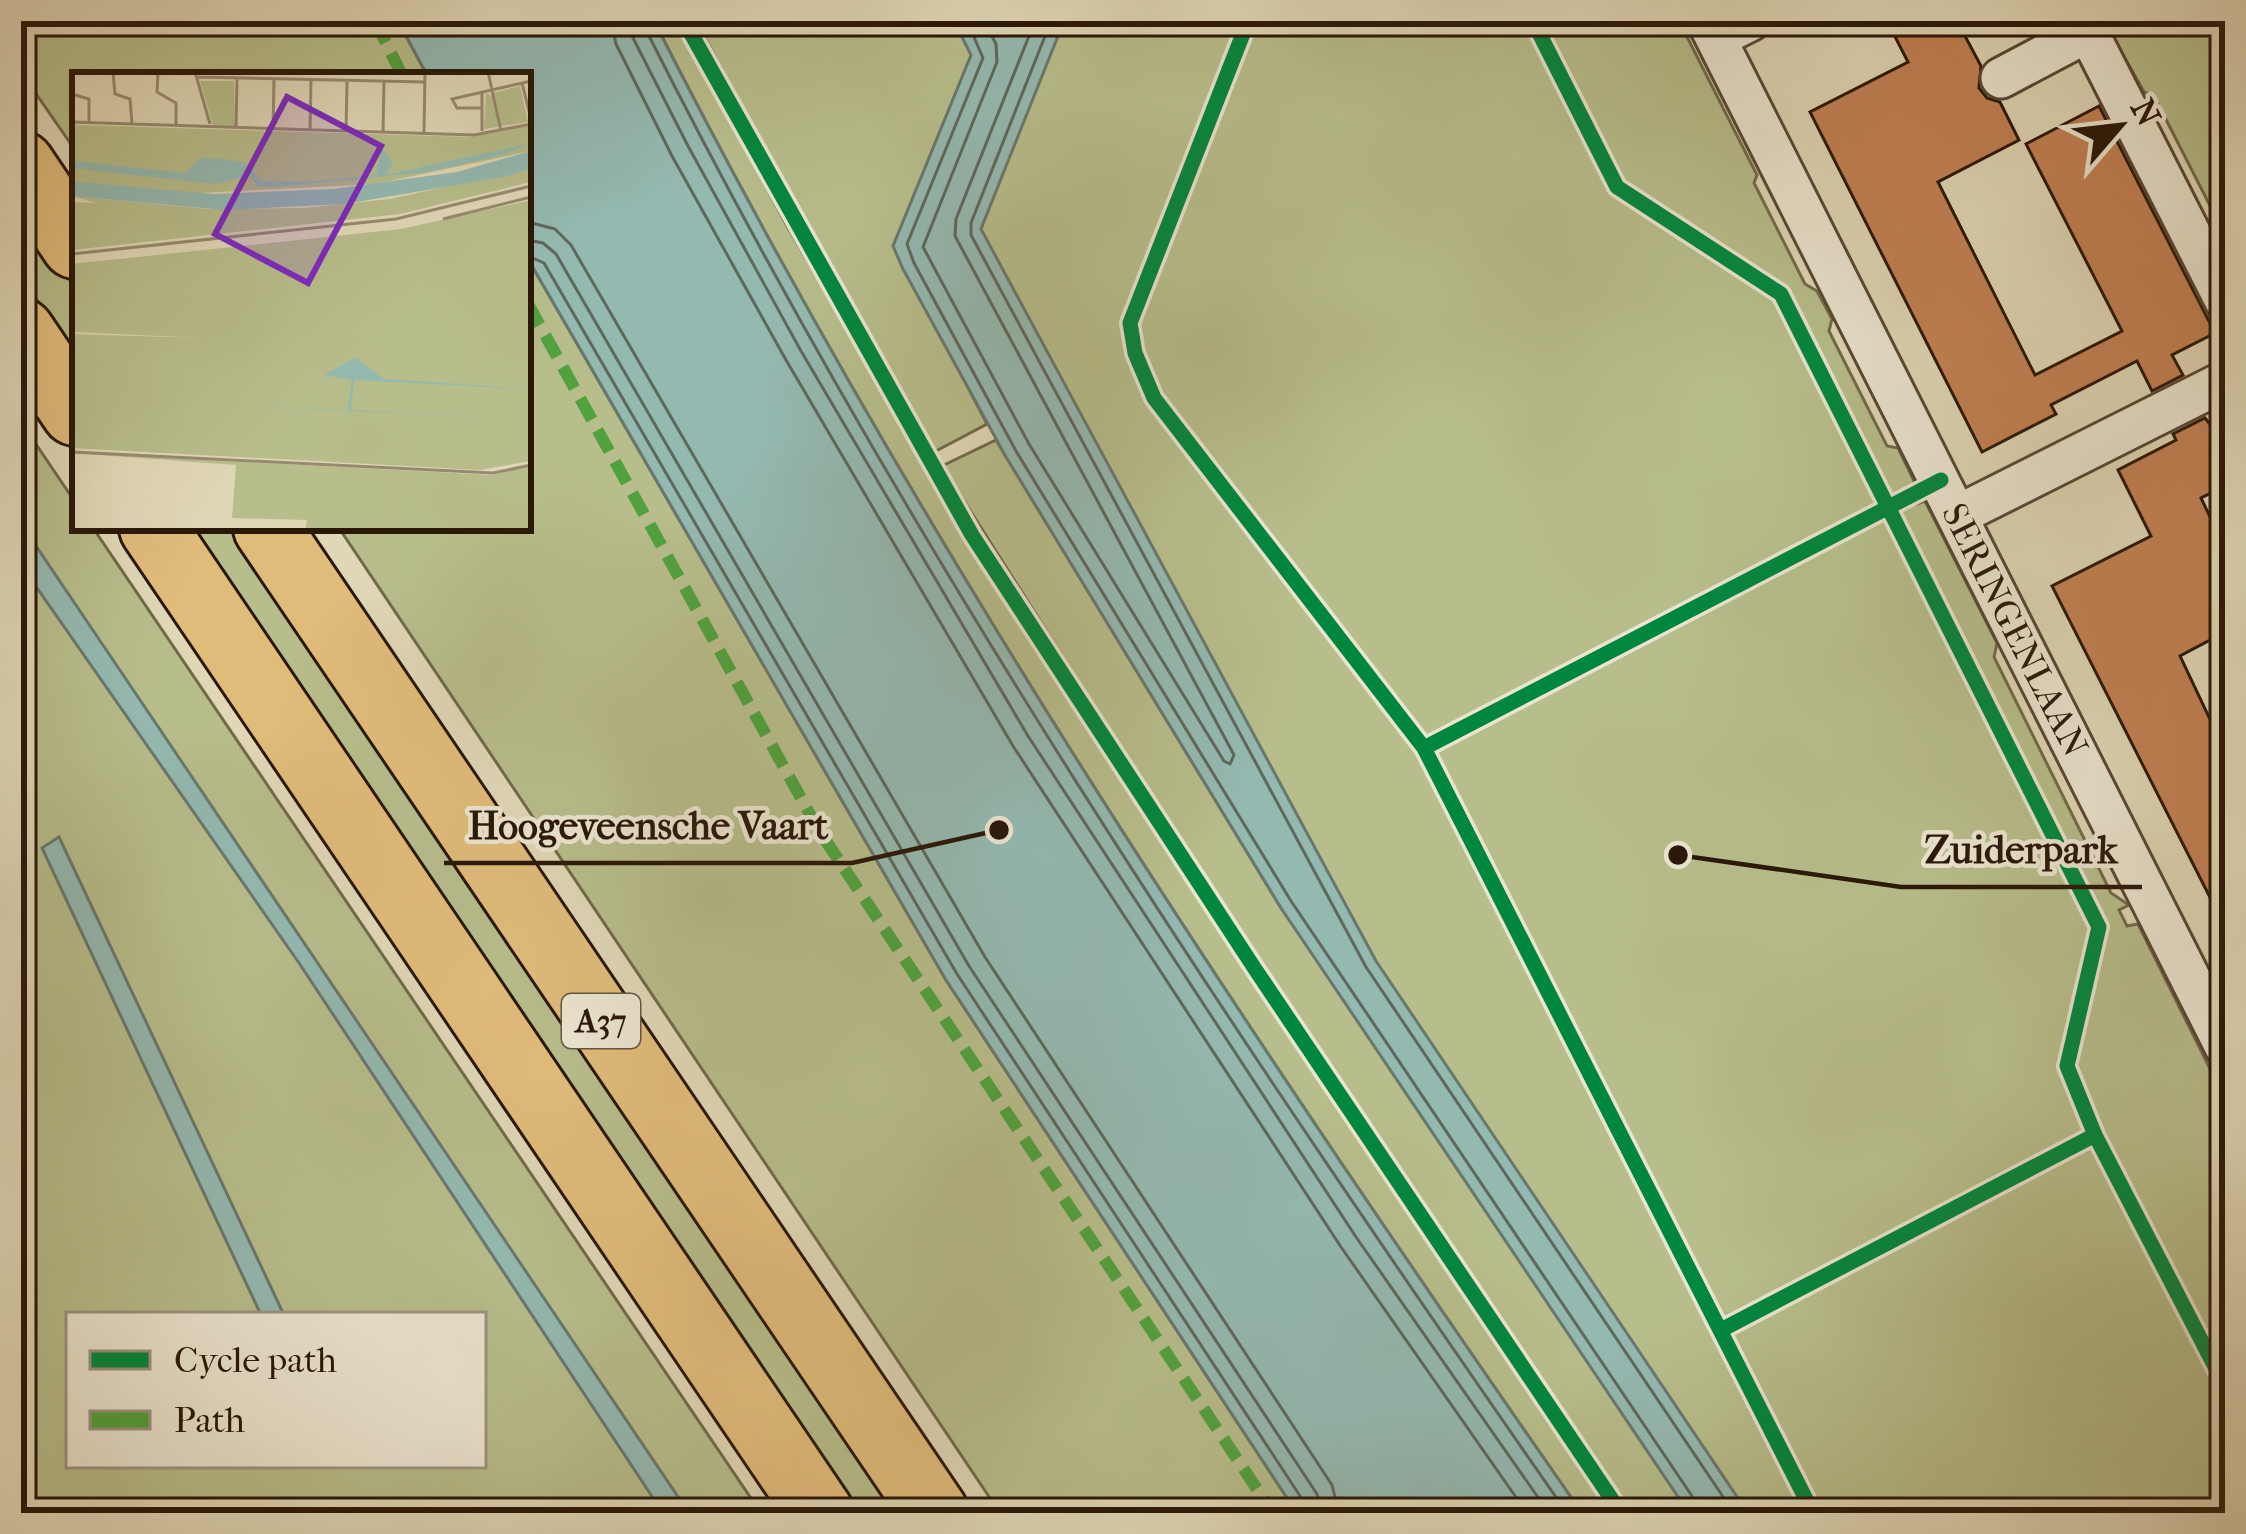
<svg xmlns="http://www.w3.org/2000/svg" width="2246" height="1534" font-family="'IM FELL French Canon',serif">
  <style>
    .green { fill: #b7bd8b; stroke: #706a4a; stroke-width: 3; fill-rule: evenodd }
    .water { fill: #94b9b1; stroke: #69786d; stroke-width: 3 }
    .lines { fill: none; stroke-linecap: round; stroke-linejoin: round }
    .shore { stroke: #5e685c; stroke-width: 3 }
    .building { fill: #c28154; stroke: #291708; stroke-width: 3 }
    .minor-casing { stroke: #574734; stroke-width: 45 }
    .motorway-casing { stroke: #291708; stroke-width: 72 }
    .minor { stroke: #ebe5d0; stroke-width: 39 }
    .motorway { stroke: #e0bc7b; stroke-width: 66 }
    .quiet { stroke: #51a13e; stroke-width: 12; stroke-dasharray: 24 12; stroke-linecap: butt }
    .cycleway-casing { stroke: #ebe5d0; stroke-width: 22 }
    .cycleway { stroke: #00873e; stroke-width: 15 }
    .labels { text-anchor: middle; dominant-baseline: central; stroke-width: 9; stroke-linejoin: round; paint-order: stroke }
    .shield { fill: #ebe5d0; stroke: #635544; stroke-width: 3 }
    .shield-label { font-size: 33px; font-weight: bold; fill: #291708 }
    .street-label { font-size: 36px; fill: #291708; stroke: #ebe5d0 }
    .inset-road { fill: none; stroke: #978a70; stroke-width: 3 }
    .view { fill: #7b2cbf; fill-opacity: 0.15; stroke: #7b2cbf; stroke-width: 6 }
    .inset-edge { fill: none; stroke: #291708; stroke-width: 6 }
    .leader { fill: none; stroke: #291708; stroke-width: 4.5 }
    .callout-dot { fill: #291708; stroke: #ebe5d0; stroke-width: 4.5 }
    .callout-label { font-size: 39px; text-anchor: middle; font-weight: bold; fill: #291708; stroke: #ebe5d0; stroke-width: 9; stroke-linejoin: round; paint-order: stroke }
  </style>
  <rect width="100%" height="100%" fill="#e0d7b6"/>
  <filter id="stains"><feTurbulence type="fractalNoise" baseFrequency=".00167" numOctaves="4"/><feColorMatrix values="0 0 0 0 .2 0 0 0 0 .09 0 0 0 0 .02 0 0 0 .5 -.17"/></filter>
  <radialGradient id="worn" r=".72"><stop offset=".6" stop-color="#630" stop-opacity="0"/><stop offset="1" stop-color="#630" stop-opacity=".3"/></radialGradient>
  <path class="green" d="M21,21H398L427,75H75V150L21,72Z
    M654,21H676L786,224L959,523L1301,1051L1610,1513H1582C1247,1033 919,544 654,21Z
    M696,21H1679L1757,175L1754,183L1805,284L1817,291L1832,319L1829,331L1887,446L1898,448L1915,483L1908,487L1917,504L1925,501L1997,643L1994,657L2111,893L2129,905L2119,910L2127,926L2138,924L2225,1099V1513H1628L1225,913L942,466L996,440L1281,908L1471,1184L971,393L987,424L934,452L837,283Z
    M2104,21H2225V235L2154,96L2144,92Z
    M21,209L75,288V356L21,276Z
    M528,259L946,980L1297,1513H1000L339,528H528Z
    M21,422L75,502V528H93L761,1513H21ZM69,1315H483V1465H69Z
    M192,528H239L903,1513H860Z"/>
  <path class="water" d="M398,21H654C919,544 1247,1033 1582,1513H1297L946,980L528,259V75H427Z
    M954,21H1064L981,229L1376,961L1748,1513H1689L1281,908L1006,457L903,269L893,246L971,55Z
    M21,524L32,540L689,1513H663L299,963L21,565Z
    M59,837L284,1315H261L42,848Z"/>
  <g class="lines">
    <path class="shore" d="M611,21L616,44L672,156L786,360L1013,746L1341,1247L1527,1513
      M630,21L632,36L688,146L801,351L1028,736L1356,1237L1549,1513
      M645,21L646,30C907,550 1235,1036 1567,1513
      M967,21L983,58L907,244L914,263L1016,451L1291,901L1696,1502L1698,1513
      M984,21L996,44L997,62L923,247L1029,444L1224,761L1230,764L1234,755L955,236L956,219L1035,21
      M1051,21L971,223V235L1366,967L1734,1513
      M528,222L555,229L571,245L985,957L1332,1485L1339,1513
      M528,240L543,243L556,254L969,966L1317,1494L1321,1513
      M528,256L544,263L957,974L1304,1502L1306,1513"/>
  </g>
  <path class="building" d="M1887,21H1957L1981,66L1979,88L1987,98L2000,102L2019,140L1938,182L2035,375L2122,331L2026,144L2099,106L2215,333L2172,355L2183,375L2152,391L2137,361L2051,405L2056,414L1982,452L1810,112L1908,62Z
    M2225,415V486L2201,498L2225,548V632L2180,656L2215,730L2225,725V927L2052,586L2151,536L2118,470L2176,440L2173,434L2205,418L2209,423Z"/>
  <g class="lines">
    <g class="minor-casing">
      <path id="minor" d="M1707,21L2225,1047
        M1716,38L1750,21
        M2001,78L2088,32L2225,301
        M1958,515L2225,381"/>
    </g>
    <g class="motorway-casing">
      <path id="motorway" d="M21,165L75,245
        M21,332L75,412
        M153,528L820,1513
        M267,528L935,1513"/>
    </g>
    <use href="#minor" class="minor"/>
    <use href="#motorway" class="motorway"/>
    <path class="quiet" d="M375,21L402,75
      M528,304L818,829L1273,1513"/>
    <g class="cycleway-casing">
      <path id="cycleway" d="M684,21L972,535L1255,969L1621,1513
        M1248,21L1130,323L1135,353L1154,398L1424,748L1813,1513
        M1533,21L1617,187L1781,294L2099,927L2067,1066L2095,1135L2225,1386
        M1424,748L1941,480
        M1723,1329L2095,1135"/>
    </g>
    <use href="#cycleway" class="cycleway"/>
  </g>
  <g class="labels">
    <rect class="shield" x="562" y="994" width="78" height="54" rx="9"/>
    <g class="shield-label">
      <text x="601" y="1021">A37</text>
    </g>
    <g class="street-label">
      <text transform="translate(2015 630) rotate(63)">SERINGENLAAN</text>
    </g>
  </g>
  <g transform="translate(72 72)">
    <rect width="459" height="459" fill="#e0d7b6"/>
    <path d="M128,9H162L163,55L141,54ZM448,14L456,50L412,57L414,21L424,27L421,21ZM0,53L398,65L459,53V79L303,112L127,121L0,109ZM459,96V110L328,142L0,178V130L24,131L0,124L136,137L233,136L318,127ZM459,128V389L408,398L0,376V262L131,266L0,260V192L329,157ZM0,381L420,403L459,394V459H233L235,448L160,446L164,393Z" fill="#b7bd8b"/>
    <path d="M459,71L430,83L355,100L203,115H187L177,104L143,112L0,96V89L113,101L129,86L154,87L173,91L189,109H246L304,103L310,76L321,91L314,103ZM459,79V96L437,104L273,132L152,138L0,124V109L142,122L262,117L385,100ZM283,286L312,307L459,317L282,308L279,338L431,346L175,334L276,338L280,308L252,303Z" fill="#94b9b1"/>
    <path class="inset-road" d="M41,0L43,22L58,27L60,52M86,0L85,20L104,31V53M123,0L138,52M416,0L429,59M125,5L353,10M450,11L459,47M0,22L17,27V50M410,36H385L380,27L459,9M0,50L402,63L459,52M164,57L165,7M201,58L202,8M238,59L239,9M410,59V21M274,60L275,9M311,61L312,10M352,61L353,0M371,147L459,125M0,182L324,147L459,114M0,380L421,401L459,393"/>
    <path class="view" d="M215,25L309,74L236,211L143,162Z"/>
    <rect width="459" height="459" class="inset-edge"/>
  </g>
  <path class="leader" d="M999 830L852 863H444M1678 855L1901 887H2142"/>
  <g class="callout-dot">
    <circle cx="999" cy="830" r="12"/>
    <circle cx="1678" cy="855" r="12"/>
  </g>
  <g class="callout-label">
    <text x="648" y="839">Hoogeveensche Vaart</text>
    <text x="2021" y="863">Zuiderpark</text>
  </g>
  <rect width="2246" height="1534" fill="none" stroke="#e0d7b6" stroke-width="72"/>
  <rect x="24" y="24" width="2198" height="1486" fill="none" stroke="#291708" stroke-width="6"/>
  <rect x="36" y="36" width="2174" height="1462" fill="none" stroke="#291708" stroke-width="3"/>
  <rect x="66" y="1312" width="420" height="156" fill="#ebe5d0" stroke="#9d9380" stroke-width="3"/>
  <rect x="90" y="1351" width="60" height="18" fill="#00873e" stroke="#9d9380" stroke-width="3"/>
  <text x="174" y="1372" font-size="36" fill="#291708">Cycle path</text>
  <rect x="90" y="1411" width="60" height="18" fill="#51a13e" stroke="#9d9380" stroke-width="3"/>
  <text x="174" y="1432" font-size="36" fill="#291708">Path</text>
  <g transform="translate(2120 126) rotate(62)" stroke="#ebe5d0" stroke-width="9" paint-order="stroke">
  <path d="M0-9L21 45L0 30L-21 45Z" fill="#291708"/>
  <text y="-18" font-size="33" font-weight="bold" text-anchor="middle" fill="#291708">N</text>
  </g>
  <rect width="100%" height="100%" filter="url(#stains)"/>
  <rect width="100%" height="100%" fill="url(#worn)"/>
</svg>
